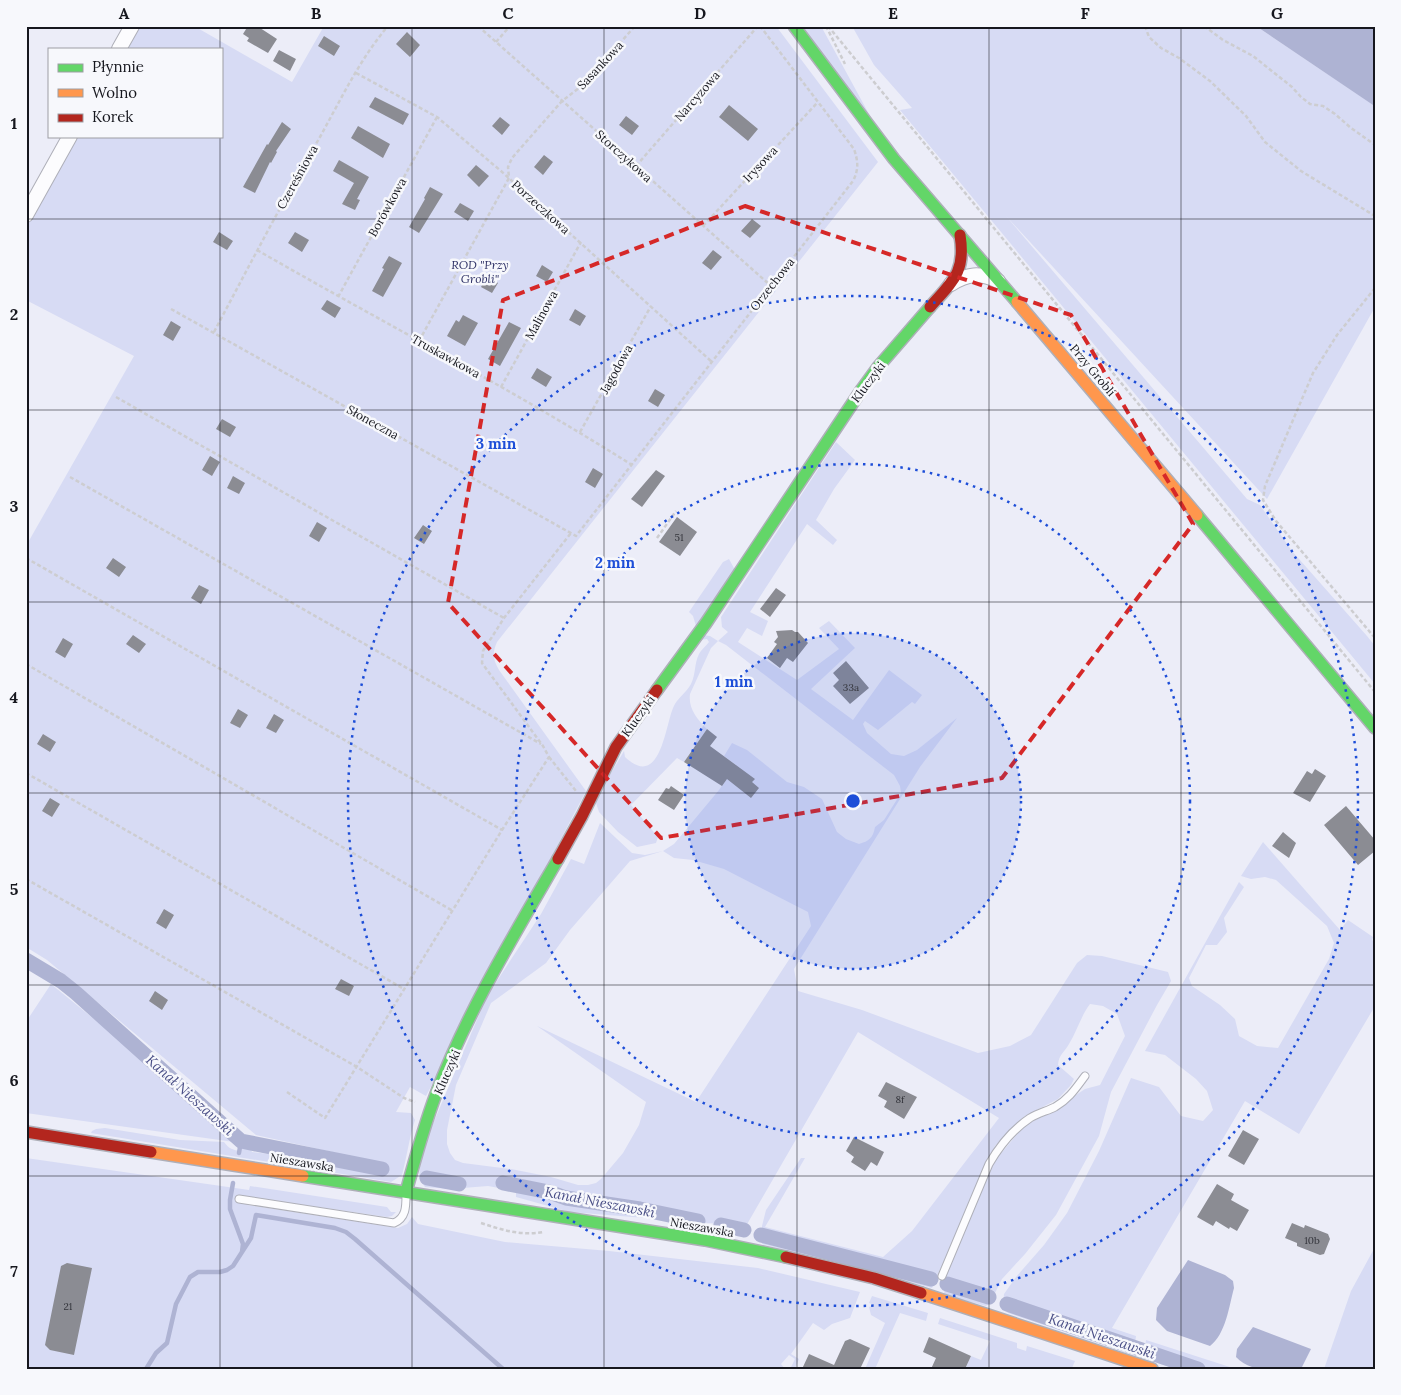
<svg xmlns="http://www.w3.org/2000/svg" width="1401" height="1395" font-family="Lora,serif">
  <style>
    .green { fill: #d7dbf4; fill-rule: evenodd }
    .water { fill: #aeb3d3 }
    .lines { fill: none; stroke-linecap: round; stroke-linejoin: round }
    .stream { stroke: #aeb3d3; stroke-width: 4.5 }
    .canal { stroke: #aeb3d3; stroke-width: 15 }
    .building { fill: #8b8c93 }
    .lane-casing { stroke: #aeafb8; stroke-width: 9 }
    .street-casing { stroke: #aeafb8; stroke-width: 16 }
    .fast-casing { stroke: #aeafb8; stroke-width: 14 }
    .slow-casing { stroke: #aeafb8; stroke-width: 14 }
    .jam-casing { stroke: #aeafb8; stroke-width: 14 }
    .path { stroke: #cdcdd0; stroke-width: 2.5; stroke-dasharray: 4 2.5; stroke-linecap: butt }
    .lane { stroke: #fcfcfe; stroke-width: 7 }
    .street { stroke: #fcfcfe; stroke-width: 14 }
    .fast { stroke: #63d668; stroke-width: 11 }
    .slow { stroke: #ff974d; stroke-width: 11 }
    .jam { stroke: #b3261e; stroke-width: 11 }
    .marked { fill: none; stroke: #d62828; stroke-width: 4; stroke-dasharray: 10 6; stroke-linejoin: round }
    .grid { fill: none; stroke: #16171e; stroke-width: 1; stroke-opacity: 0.55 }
    .ring { fill: none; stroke: #1d4ed8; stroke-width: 2.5; stroke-dasharray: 2.5 5 }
    .labels { text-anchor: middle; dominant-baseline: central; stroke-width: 5; stroke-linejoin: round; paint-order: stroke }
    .number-label { font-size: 10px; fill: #33343b }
    .street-label { font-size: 12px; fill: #16171e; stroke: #f7f8fc }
    .park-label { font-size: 12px; font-style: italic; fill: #2f3267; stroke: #f7f8fc }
    .water-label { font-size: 14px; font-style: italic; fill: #494e86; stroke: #f7f8fc }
    .centre { fill: #1d4ed8; stroke: #f7f8fc; stroke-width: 2.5 }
    .ring-label { font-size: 15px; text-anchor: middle; font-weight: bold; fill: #1d4ed8; stroke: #f7f8fc; stroke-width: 5; stroke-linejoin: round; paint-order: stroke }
    .neatline { fill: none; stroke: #16171e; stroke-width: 2 }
    .grid-label { font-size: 16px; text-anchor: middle; font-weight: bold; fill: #16171e }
  </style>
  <rect width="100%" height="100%" fill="#ecedf8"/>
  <path class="green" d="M137,26H194L292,82L324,26H776L878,162L497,642C492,653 493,660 499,670L586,791L426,1096L410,1087L396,1112L411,1113L415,1120C409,1139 407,1156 402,1175L391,1182L91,1133L92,1131L96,1129L105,1128L180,1140L224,1142C229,1149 233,1150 241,1151L242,1144L249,1146L252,1152L269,1154L274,1149L366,1168L367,1165L340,1159L341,1154L256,1135L47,960L26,947V546L134,356L26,300V222L40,201L75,136H221V49H124Z
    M800,26H821L881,136Z
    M852,26H1256L1375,106V307L1267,499L1006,216L1247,499L1260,505L1292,551L1367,636L1375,646V684L900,110L912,108L874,65Z
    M836,442L855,460L834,489L816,520L837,540L833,545L807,524L750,612L768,621L762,636L747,628L738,642L797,680L839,649L819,628L829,621L855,648L811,689L853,720L889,670L922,695L915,704L912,702L878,730L865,721L863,724L867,733L891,754L904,756L917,750L957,718L920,767L794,969L798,991L862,1010L978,1053L1010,1046L1031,1035L1077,963L1087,955L1102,956L1168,972L1171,981L1157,1005L1111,1092L1099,1136L1056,1215L1025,1254L1002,1279L991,1301L986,1306L944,1295L946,1276L993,1163L1025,1125L1046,1115L1085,1089L1100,1085L1125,1036L1117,1014L1103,1006L1090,1004C1081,1016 1077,1031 1069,1044C1064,1053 1059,1054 1058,1065L1074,1079L1071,1085L1058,1099L1025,1116L995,1146L932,1288L762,1244V1226L766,1210L801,1158H805L765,1227L883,1257L912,1231L999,1118L858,1032L746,1226L570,1212L516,1197V1191L488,1186L450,1189L425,1187L419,1178L421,1152L487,996L541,914L571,859L584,864L600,823L632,853L645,855L663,851L674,844L719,790L736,765L724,756L732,743L747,750L787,782L804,787L822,799L837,832L846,839L859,844C869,841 873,838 875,827L884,820L901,793L900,786L894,775L726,645L718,641L711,648L690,694C688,708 697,719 707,729L684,762L677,758L631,805L658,837L656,843L637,847L618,832L599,812L595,800L624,751L625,757C660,790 665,727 673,708C677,698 686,693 691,684C696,674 694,664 699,654C701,650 706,646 709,642L707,639L700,640L703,635L710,636L718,641L728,632L722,627L721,617ZM663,851L674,858L693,860L724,869L808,912L811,926L696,1102L537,1026L646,1102L639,1125L623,1153L601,1179L596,1183L588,1185H578L551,1177L511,1169L463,1163L455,1160L450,1153L447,1144V1130L456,1085L491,1003L546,963L570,930L630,861Z
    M729,559L735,570L696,626L693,616L689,612L723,562Z
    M1263,842L1340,930L1348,920L1373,937L1372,940L1375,942V1006L1299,1134L1245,1101L1112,1328L1136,1336L1135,1344L1127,1353L1008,1313L1003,1309L1004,1294L1016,1277L1044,1245L1067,1213L1099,1151L1131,1078L1159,1087L1181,1116L1203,1121L1213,1110L1207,1091L1196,1079L1165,1055L1145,1051L1239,882L1244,887L1224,918L1227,932L1217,945H1206L1189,978L1192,986L1220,1005L1235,1019L1239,1036L1257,1046L1278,1048L1329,959L1334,943L1327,926L1276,880L1265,877L1251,879L1241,876Z
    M51,984L191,1098L234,1142L26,1113V1022Z
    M26,1158L249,1190L250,1186L387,1207L391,1212H396L392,1216L387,1217L249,1197L247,1205L398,1228L407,1224L412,1217L418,1224L505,1242L609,1251L758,1268L860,1292L850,1318L832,1324L824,1330L813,1323L791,1354L799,1359L795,1369H790L795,1359L789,1355L781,1364L785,1369L781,1367L780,1369H26Z
    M1375,1247V1369H1324L1351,1291Z
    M872,1296L928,1313L926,1321L900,1313L875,1369H865L885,1323L871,1315L869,1307L874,1305L869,1303Z
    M940,1318L1017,1343V1348L1026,1351L1027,1346L1075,1361L1072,1368L1075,1369H965L971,1356L981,1360L990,1341L938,1324Z
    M1146,1340L1236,1369C1208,1369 1168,1374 1144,1355Z"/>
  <path class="water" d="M1256,26H1375V106L1373,105Z
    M1188,1260L1225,1275L1233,1281L1234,1288C1229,1306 1226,1334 1210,1346L1167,1331L1156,1320L1157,1308Z
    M1253,1327L1311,1349L1301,1369C1280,1369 1251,1374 1236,1357L1237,1349Z"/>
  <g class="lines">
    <path class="stream" d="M239,1153L241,1141
      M242,1252L251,1238L256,1215L335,1228L346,1232L355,1239L503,1369
      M146,1369L156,1353L167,1343L176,1304L190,1277L198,1272H220L227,1270L233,1266L242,1252L243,1244L230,1209V1200L233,1183"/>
    <path class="canal" d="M26,960L61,981L76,993L241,1141L382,1169
      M427,1178L459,1184
      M503,1183L549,1192L566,1198L640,1209L698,1221
      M721,1225L744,1230
      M761,1235L931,1279
      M947,1284L989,1297
      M1007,1304L1198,1369"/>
  </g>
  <path class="building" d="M248,26H257L277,39L268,53L247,41L249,38L243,34Z
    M407,32L420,45L410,57L396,44Z
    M324,36L340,46L334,56L318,46Z
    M279,50L296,59L290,71L273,61Z
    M375,97L409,114L403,125L369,107Z
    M729,105L758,129L748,141L719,117Z
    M626,116L639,126L632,135L619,125Z
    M500,117L510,125L502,135L492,126Z
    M282,122L291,129L276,151L277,152L271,163L270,162L255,193L243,187L267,144L268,145Z
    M358,126L390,144L383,158L351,138Z
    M544,155L553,162L543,175L534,167Z
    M339,160L369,177L357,199L360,200L355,210L342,204L354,183L333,171Z
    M476,165L489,176L479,187L467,175Z
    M430,187L443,194L419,233L409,227L425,199L424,198Z
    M460,203L474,211L468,221L454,212Z
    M752,219L761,226L750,238L741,231Z
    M219,232L233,241L227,250L213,242Z
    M295,232L309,240L302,252L288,243Z
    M713,250L722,257L711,270L702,263Z
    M389,256L402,263L383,297L372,291L384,269L382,268Z
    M542,265L553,272L547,282L536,276Z
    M487,276L498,283L492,293L481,287Z
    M327,300L341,308L335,318L321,309Z
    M575,309L586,316L580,326L569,320Z
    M463,315L478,323L465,346L447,336L456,320L459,322Z
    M171,321L181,327L173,341L163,335Z
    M509,322L521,328L500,366L488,359Z
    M537,368L552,377L546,387L531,378Z
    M655,389L665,395L658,407L648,401Z
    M222,419L236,427L230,437L216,429Z
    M210,456L220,462L212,476L202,470Z
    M593,468L603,474L595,488L585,482Z
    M656,470L665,476L642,507L631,499Z
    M233,476L245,483L239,494L227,488Z
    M677,517L697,532L680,556L659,542Z
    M317,522L327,528L319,542L309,536Z
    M423,525L432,531L424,544L414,538Z
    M113,558L126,567L119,577L106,568Z
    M199,585L209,590L201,604L191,598Z
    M776,588L786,595L770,617L760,609Z
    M792,630L795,632H798L808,643L793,662L787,658L780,668L767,658L777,644L774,642L778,637L776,631Z
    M133,635L146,644L139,653L126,644Z
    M63,638L73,644L65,658L55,652Z
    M846,661L869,688L850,704L833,686L839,680L833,673Z
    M238,709L248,715L240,728L230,723Z
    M274,714L284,720L276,733L266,728Z
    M707,729L717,737L710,746L755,779L752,782L759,788L751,798L727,779L722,786L684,762Z
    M43,734L56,742L50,752L37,744Z
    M1315,769L1326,776L1310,802L1293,793L1307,771L1312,774Z
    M671,786L684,795L674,810L658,800L666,788L669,789Z
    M50,798L60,804L52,817L42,811Z
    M1346,806L1375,840V851L1358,865L1324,825Z
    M1283,832L1296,843L1289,858L1272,846Z
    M164,909L174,915L166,929L156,923Z
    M341,979L354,986L349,996L335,989Z
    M155,991L168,1000L162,1010L149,1001Z
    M886,1082L917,1097L904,1119L884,1107L887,1101L878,1096Z
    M1243,1130L1259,1139L1244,1165L1228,1156Z
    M854,1137L884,1152L877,1166L871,1162L865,1171L851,1162L854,1157L846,1151Z
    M1217,1184L1234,1194L1231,1200L1249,1210L1237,1231L1230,1227L1229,1229L1216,1221L1213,1226L1197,1217Z
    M1292,1223L1304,1228L1305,1225L1328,1234L1330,1239L1324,1254L1320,1255L1297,1246V1243L1285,1238Z
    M67,1263L92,1268L74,1355L50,1350L45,1345L61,1266Z
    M929,1337L971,1356L965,1369H931L936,1358L923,1352Z
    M850,1339L870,1348L860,1369H802L809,1354L834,1365L845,1341Z"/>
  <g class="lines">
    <g class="lane-casing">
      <path id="lane" d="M239,1199L394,1223C406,1218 406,1207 406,1195
        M942,1276L989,1164C1000,1145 1012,1130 1030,1118C1038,1113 1047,1111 1055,1107C1069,1099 1076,1088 1085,1076"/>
    </g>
    <g class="street-casing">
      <path id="street" d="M119,49L132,26
        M26,215L70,136
        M951,284C967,274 980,272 998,281"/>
    </g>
    <g class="fast-casing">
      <path id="fast" d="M794,26L894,159L1017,302
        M1197,515L1375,728
        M657,690L706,623L862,389L878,367L930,307
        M303,1176L705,1240L786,1257
        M406,1192C415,1159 424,1126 436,1094C467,1012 514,935 558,859"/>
    </g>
    <g class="slow-casing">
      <path id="slow" d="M1017,302L1197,515
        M151,1152L303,1176
        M921,1293L1152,1369"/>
    </g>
    <g class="jam-casing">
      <path id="jam" d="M930,307C953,281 966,272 960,235
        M558,859L582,816L616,747L657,690
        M26,1132L151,1152
        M786,1257L874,1278L921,1293"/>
    </g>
    <path class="path" d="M478,26L770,285
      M826,26L845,64
      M828,26L1375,692
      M1145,26L1149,37L1161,48L1179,58L1210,81L1246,116L1265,142L1301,171L1375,216
      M1204,26L1223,40L1253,56L1292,87L1301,97L1310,104L1323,106L1335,114L1351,128L1375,145
      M496,42L510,26
      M356,73L437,117L501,171L712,362
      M636,166L758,26
      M703,226L817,103
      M257,250C382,322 510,388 632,465
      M1375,288L1337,335L1313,373L1265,486L1263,500L1276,521L1375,638
      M338,297L437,117
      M171,309L576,536L853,181C859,169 858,161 854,149L760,26
      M214,332C249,266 283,201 320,137C341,99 360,59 388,26
      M419,341L509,178L508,167L512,158L562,101L583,85L635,26
      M501,387L581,242
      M116,397L504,618
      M580,432L651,306
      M70,477L541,744
      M657,538L676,511
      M26,558L502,830
      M26,664L453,911
      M549,757L576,791
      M26,773L404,989
      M26,879L357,1067L404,1098L415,1102
      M287,1092L325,1118L502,830L549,757L543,746L482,663L483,651L504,618L571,533
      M481,1223C502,1230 521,1236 544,1232"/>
    <use href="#lane" class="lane"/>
    <use href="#street" class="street"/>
    <use href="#fast" class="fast"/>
    <use href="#slow" class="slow"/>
    <use href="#jam" class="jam"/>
  </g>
  <path class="marked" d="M745,206L1071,315L1193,524L1002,778L661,838L448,603L503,300Z"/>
  <path class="grid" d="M220,26V49M412,26V1369M604,26V1369M797,26V1369M989,26V1369M1181,26V1369M220,136V1369M26,219H1375M26,410H1375M26,602H1375M26,793H1375M26,985H1375M26,1176H1375"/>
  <circle cx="853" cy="801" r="168" fill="#1d4ed8" fill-opacity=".12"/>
  <g class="ring">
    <circle cx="853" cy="801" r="168"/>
    <circle cx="853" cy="801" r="337"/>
    <circle cx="853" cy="801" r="505"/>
  </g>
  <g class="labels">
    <g class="number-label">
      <text x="679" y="537">51</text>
      <text x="851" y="687">33a</text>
      <text x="900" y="1099">8f</text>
      <text x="1312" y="1240">10b</text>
      <text x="68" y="1306">21</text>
    </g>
    <g class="street-label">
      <text transform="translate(600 65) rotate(-47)">Sasankowa</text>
      <text transform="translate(697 96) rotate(-49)">Narcyzowa</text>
      <text transform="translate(624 156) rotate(42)">Storczykowa</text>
      <text transform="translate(760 164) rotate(-47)">Irysowa</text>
      <text transform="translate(297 177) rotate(-61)">Czereśniowa</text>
      <text transform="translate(387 207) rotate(-61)">Borówkowa</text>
      <text transform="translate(541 207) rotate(42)">Porzeczkowa</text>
      <text transform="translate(772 284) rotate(-52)">Orzechowa</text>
      <text transform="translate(541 315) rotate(-61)">Malinowa</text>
      <text transform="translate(446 356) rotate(29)">Truskawkowa</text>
      <text transform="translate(616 369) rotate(-61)">Jagodowa</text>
      <text transform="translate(1093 370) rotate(50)">Przy Grobli</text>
      <text transform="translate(868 382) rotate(-53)">Kluczyki</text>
      <text transform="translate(373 422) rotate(29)">Słoneczna</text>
      <text transform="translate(638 716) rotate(-54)">Kluczyki</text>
      <text transform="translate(447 1072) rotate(-66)">Kluczyki</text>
      <text transform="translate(302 1162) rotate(9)">Nieszawska</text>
      <text transform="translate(702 1227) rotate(10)">Nieszawska</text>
    </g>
    <g class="park-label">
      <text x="480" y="264">ROD "Przy<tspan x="480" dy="14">Grobli"</tspan></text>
    </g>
    <g class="water-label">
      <text transform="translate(190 1095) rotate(42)">Kanał Nieszawski</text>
      <text transform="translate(600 1202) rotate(11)">Kanał Nieszawski</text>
      <text transform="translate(1102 1336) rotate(19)">Kanał Nieszawski</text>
    </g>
  </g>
  <circle cx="853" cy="801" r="8" class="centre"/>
  <g class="ring-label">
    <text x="496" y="449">3 min</text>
    <text x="615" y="568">2 min</text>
    <text x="734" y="687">1 min</text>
  </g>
  <rect width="1401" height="1395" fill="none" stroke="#f7f8fc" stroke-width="55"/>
  <rect x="48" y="48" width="175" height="90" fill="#f7f8fc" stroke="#9d9ea3"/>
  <rect x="58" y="64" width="25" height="8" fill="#63d668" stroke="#9d9ea3"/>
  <text x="92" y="72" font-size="15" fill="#16171e">Płynnie</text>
  <rect x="58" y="89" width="25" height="8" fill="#ff974d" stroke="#9d9ea3"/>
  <text x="92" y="98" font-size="15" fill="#16171e">Wolno</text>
  <rect x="58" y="114" width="25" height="8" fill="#b3261e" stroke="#9d9ea3"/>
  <text x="92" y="122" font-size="15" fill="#16171e">Korek</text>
  <rect x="28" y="28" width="1346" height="1340" class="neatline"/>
  <g class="grid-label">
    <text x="124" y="19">A</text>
    <text x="316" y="19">B</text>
    <text x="508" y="19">C</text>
    <text x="700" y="19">D</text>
    <text x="893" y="19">E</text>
    <text x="1085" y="19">F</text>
    <text x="1277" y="19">G</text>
    <text x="14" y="129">1</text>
    <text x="14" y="320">2</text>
    <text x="14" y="512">3</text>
    <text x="14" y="703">4</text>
    <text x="14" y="895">5</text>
    <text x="14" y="1086">6</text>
    <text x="14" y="1277">7</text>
  </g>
</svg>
